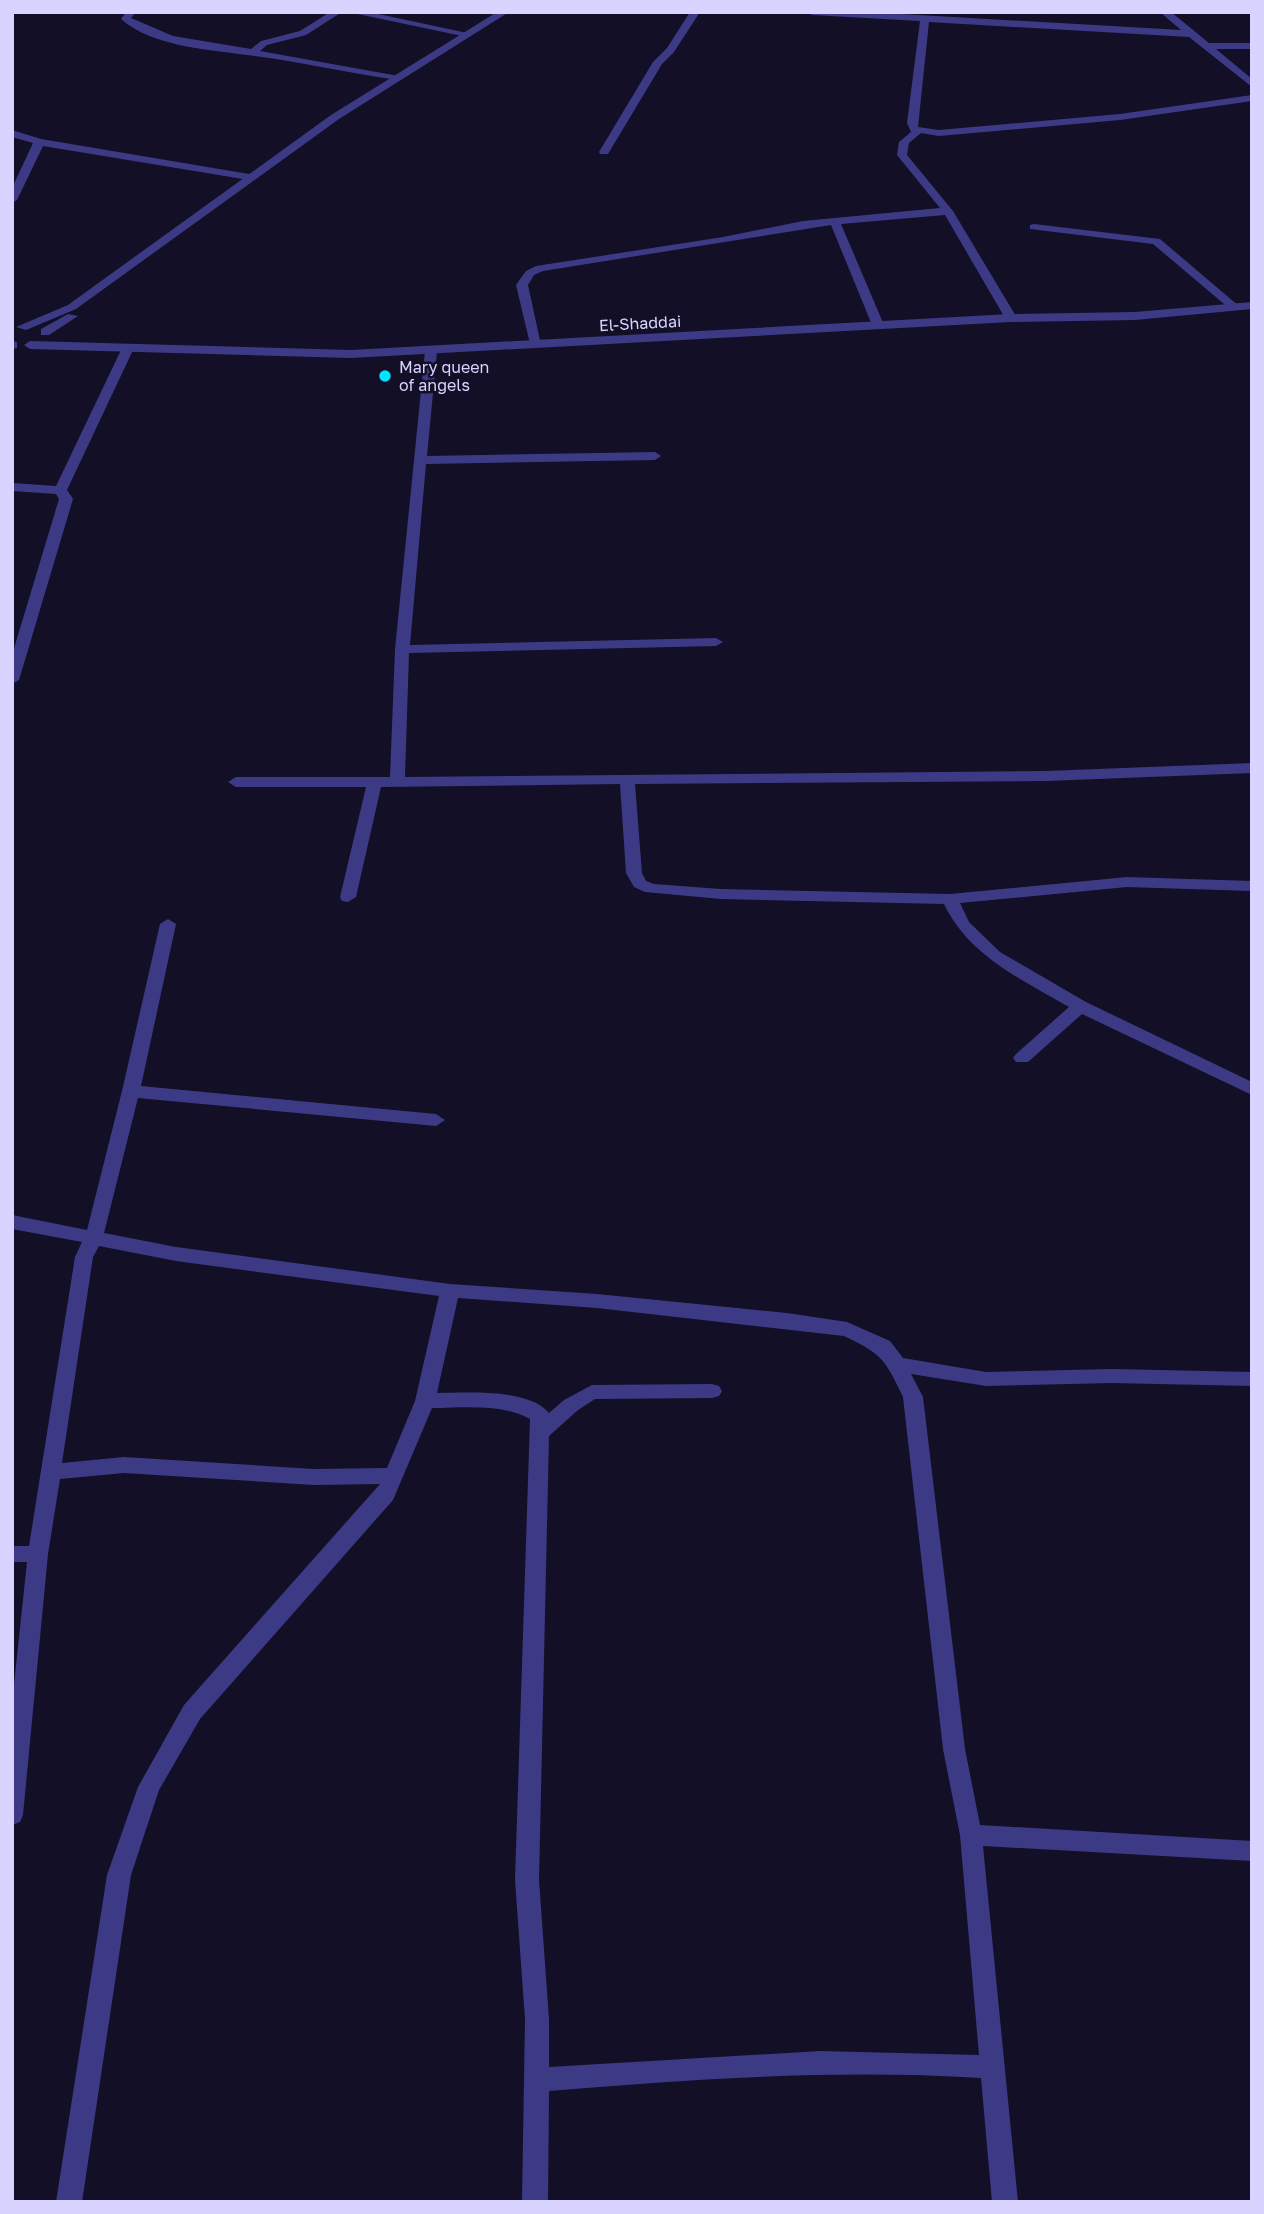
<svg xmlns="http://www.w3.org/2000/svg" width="1264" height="2214" font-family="'Golos Text',sans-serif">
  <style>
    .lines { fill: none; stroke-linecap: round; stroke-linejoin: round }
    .minor { fill: #3d3a85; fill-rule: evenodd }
    .tertiary { fill: #3d3a85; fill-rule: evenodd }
    .poi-dot { fill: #00e5ff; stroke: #130f26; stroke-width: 2.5 }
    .labels { text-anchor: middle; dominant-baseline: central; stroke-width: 5; stroke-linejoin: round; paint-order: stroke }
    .far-street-label { font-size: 16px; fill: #d9d4ff; stroke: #130f26 }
    .far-poi-label { font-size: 16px; fill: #d9d4ff; stroke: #130f26; text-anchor: start }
  </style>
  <rect width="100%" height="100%" fill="#130f26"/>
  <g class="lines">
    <path class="minor" d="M126,12H136L131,18L173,36L251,49L261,41L300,31L330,12H342L306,35L267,45L260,51L404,77L399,80C351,74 303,62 255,56C214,50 154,48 121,19Z
      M348,12H369L472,34L467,37Z
      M690,12H700L674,52L662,64L608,154H600L599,152L653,62L667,48Z
      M807,12H866L1181,30L1160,12H1171L1209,43H1252V49H1216L1252,79V87L1189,37L929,22L918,127L939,130L1120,114L1252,95V101L1120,120L939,136L921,133L909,143L907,155L953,211L1017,318L1015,320L1005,318L945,215L841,224L884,325L882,328L872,325L831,225L543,271L534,275L528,285L541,345L531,348L516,285L526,271L536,266L723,237L803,221L940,208L897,155L899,142L911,132L907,123L920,21L812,15Z
      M12,130L41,139L249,174L254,177L249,180L43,146L17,200L12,203V188L33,143L12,137Z
      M1034,224L1160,239L1240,307L1230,309L1153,244L1030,229V225Z
      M128,344L134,348L67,490L73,499L19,680L12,684V655L59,499L56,494L12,491V483L56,486L122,348Z
      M431,347L437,351L427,456L655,452L661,456L655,460L426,464L410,645L716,638L723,642L716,646L409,653L405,777L1046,771L1252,763V773L1046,781L635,784L642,873L646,881L654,884L721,889L950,894L1127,877L1252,881V891L1127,887L960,903L969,922L1000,952L1086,1002L1252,1082V1095L1082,1014L1028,1062H1016L1013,1058L1016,1054L1069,1007C1021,979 969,956 944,904L721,899L645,892L634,887L626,873L620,784L381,787L356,897L348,902L342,901L340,897L366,787H236L228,782L236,777H390L395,649L425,351Z
      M168,919L176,924L141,1086L436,1114L445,1120L436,1126L138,1098L104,1233L176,1247L450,1284L597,1294L787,1313L847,1322L890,1341L903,1358L986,1372L1112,1369L1252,1372V1386L1112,1383L986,1386L911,1374L923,1397L965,1749L980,1825L1252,1841V1861L983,1846L1018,2202H992L981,2078C837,2069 693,2079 549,2091L548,2202H522L525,2019L515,1880L530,1419C500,1403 464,1408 432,1408L393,1500L200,1719L159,1790L131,1875L82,2202H56L107,1875L138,1787L184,1705L380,1484L314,1485L124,1473L60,1479L48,1554L23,1815L20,1822L12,1825V1703L27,1562H12V1546H29L75,1257L82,1242L12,1229V1215L87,1230L122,1091L160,924ZM99,1246L176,1261L439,1296L415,1401L387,1468L314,1469L124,1457L62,1463L93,1257ZM458,1298L597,1308L844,1336C882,1354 885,1359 903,1397L943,1749L960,1835L979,2055L820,2051L549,2067V2019L539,1880L549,1436L578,1410L595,1399L712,1398L719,1396L722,1391L719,1386L712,1384L592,1385L564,1400L549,1413C529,1388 466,1393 437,1393Z"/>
    <path class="tertiary" d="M497,12H509L339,119L76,309L26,330L16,327L68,305L331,115Z
      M1252,302V309L1135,320L1011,322L351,358L30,349L24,345L30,341L351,350L1011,314L1135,312Z
      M68,314L78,316L49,335H41V329Z
      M12,341L17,342V348L12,349Z"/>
  </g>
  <circle class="poi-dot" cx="385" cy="376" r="7"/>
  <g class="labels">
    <g class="far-street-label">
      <text transform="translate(640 323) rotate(-3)">El-Shaddai</text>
    </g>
    <g class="far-poi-label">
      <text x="399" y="367">Mary queen<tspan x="399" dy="18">of angels</tspan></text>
    </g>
  </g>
  <rect width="1264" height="2214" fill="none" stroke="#d9d4ff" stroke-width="28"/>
</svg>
